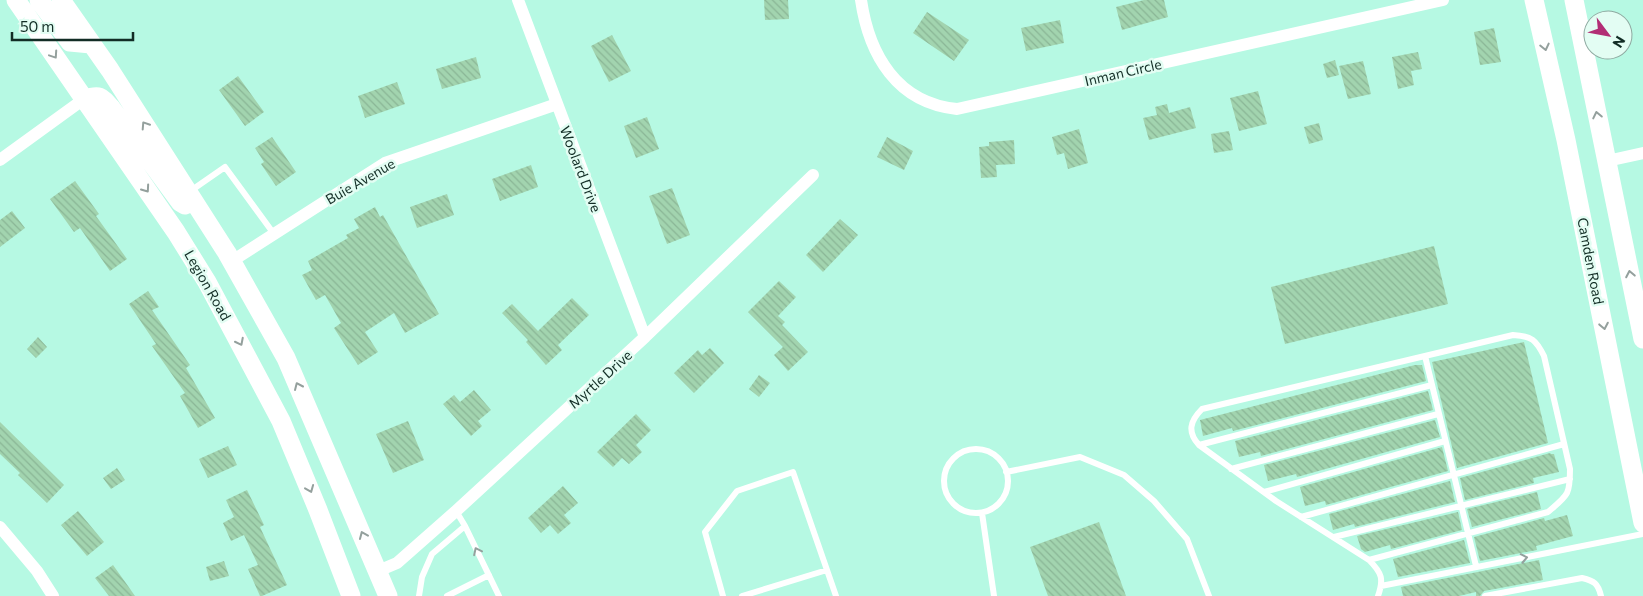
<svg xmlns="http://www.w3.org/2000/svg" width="1643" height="596" font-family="Commissioner,sans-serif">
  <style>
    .building { fill: url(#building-back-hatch) }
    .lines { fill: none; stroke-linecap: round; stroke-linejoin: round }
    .service { stroke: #fff; stroke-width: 6 }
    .minor { stroke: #fff; stroke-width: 12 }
    .secondary { stroke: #fff; stroke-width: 19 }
    .oneway { stroke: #94a09d }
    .labels { text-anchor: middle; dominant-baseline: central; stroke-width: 5; stroke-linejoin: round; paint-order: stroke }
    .street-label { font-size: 14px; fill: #122d25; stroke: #e3fdf3 }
  </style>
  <defs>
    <pattern id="building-back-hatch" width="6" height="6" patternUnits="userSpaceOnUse" patternTransform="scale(1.25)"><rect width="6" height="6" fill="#a2d4af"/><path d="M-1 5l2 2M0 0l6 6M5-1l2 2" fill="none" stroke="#8ab696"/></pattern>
  </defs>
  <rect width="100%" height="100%" fill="#b6f9e3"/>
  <path class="building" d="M764,0H788L789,19L765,20Z
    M1144,0H1164L1168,17L1122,30L1116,7Z
    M927,12L969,40L954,61L913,33Z
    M1060,20L1064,43L1026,51L1021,28Z
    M1494,28L1501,62L1480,65L1474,32Z
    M612,35L631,71L609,82L591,46Z
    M1418,52L1422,69L1411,71L1414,85L1398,89L1392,57Z
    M476,57L481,78L442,89L436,69Z
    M1335,60L1339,75L1327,78L1323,64Z
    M1363,61L1371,94L1348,99L1339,66Z
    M238,76L264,112L245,126L219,90Z
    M397,82L405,104L365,118L358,96Z
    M1258,91L1267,124L1239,131L1230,98Z
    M1167,104L1169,113L1190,107L1196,128L1149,140L1143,118L1157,115L1155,107Z
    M647,117L659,149L636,158L624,126Z
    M1319,123L1323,140L1309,144L1304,127Z
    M1079,129L1088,163L1068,169L1064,153L1057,155L1052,137Z
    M1229,131L1233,150L1214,153L1211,134Z
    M272,137L296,172L276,186L261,164L264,162L255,148Z
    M887,137L913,151L904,170L877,157Z
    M1014,140L1015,164L996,165L997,177L981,178L979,147L989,146V142Z
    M531,165L538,187L500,201L492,179Z
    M75,181L99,214L96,216L127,259L110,271L80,228L74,232L50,199Z
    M672,188L690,235L667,244L649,196Z
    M447,194L454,215L417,228L410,207Z
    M375,207L380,217L383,215L439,314L405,333L394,313L365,332L378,352L358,365L334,328L341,323L325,295L316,300L302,275L312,270L308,261L348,238L346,235L359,228L354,219Z
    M12,211L25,228L0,247V220Z
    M840,219L858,235L823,272L806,255Z
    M1434,246L1448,304L1285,344L1271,287Z
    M779,281L796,297L778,316L785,322L782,325L808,352L788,371L774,355L783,347L748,312Z
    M148,291L159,307L152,310L190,365L186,368L215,418L198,428L180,396L185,393L152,346L156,344L129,304Z
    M572,298L589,315L558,345L562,350L546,365L526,342L528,340L502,313L512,304L538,331Z
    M38,337L47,347L36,358L27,349Z
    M1524,342L1548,443L1457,468L1432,362Z
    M710,348L724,363L694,393L674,373L698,350L702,355Z
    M1415,365H1422L1426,381L1233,431L1232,428L1203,436L1200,420Z
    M759,375L770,383L759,397L749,389Z
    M474,390L491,410L478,421L482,426L471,436L443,404L454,395L460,402Z
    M1428,391L1433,410L1261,456L1260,452L1239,457L1235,441Z
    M636,414L651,430L636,445L642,452L629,464L622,458L613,467L597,452Z
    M1435,420L1440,437L1297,477L1296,474L1268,481L1264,465Z
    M408,421L424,460L393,473L376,434Z
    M0,422L64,485L47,503L18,475L20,473L0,454Z
    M228,446L237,465L208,478L199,459Z
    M1442,447L1448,471L1326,505L1325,501L1305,506L1300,487Z
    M1550,453L1551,454H1554L1559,472L1533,478L1534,483L1465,500L1460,478Z
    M117,468L125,480L111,489L103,478Z
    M1450,481L1455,502L1355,527L1354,524L1333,530L1329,514Z
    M563,486L578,503L564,515L571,523L558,534L550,525L541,533L528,518Z
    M247,490L264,525L260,527L287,585L262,596H260L248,569L258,565L244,535L231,541L223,523L234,517L226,500Z
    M1537,492L1541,509L1472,527L1467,509Z
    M78,511L104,542L87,556L61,525Z
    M1458,512L1462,530L1391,549L1390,545L1365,552L1361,549L1357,536Z
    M1567,515L1573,536L1536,546L1537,550L1480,561L1474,537L1544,518L1545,521Z
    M1099,522L1126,596H1048L1030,547Z
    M1464,540L1470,563L1398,577L1393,559Z
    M1539,560L1543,580L1484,591L1480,596H1476V592L1459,596H1403L1401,587Z
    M224,561L229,576L210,581L206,567Z
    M113,565L128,586L135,596H109L95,578Z"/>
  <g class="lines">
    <path class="service" d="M189,192L225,167L274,234
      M1425,356L1476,566
      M1199,445L1432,385
      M944 481a32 32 0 1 1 64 0a32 32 0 1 1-64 0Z
      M1231,469L1438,414
      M1006,472L1080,457L1124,475L1154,501L1187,539L1209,596
      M1264,492L1445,441
      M982,513L994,596
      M1301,517L1564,444
      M465,526L499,596
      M1334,537L1570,479
      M1369,560L1548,512C1568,495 1570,495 1570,469L1544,356C1536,340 1532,336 1513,335L1202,409C1190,421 1187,432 1199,445L1276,501L1369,560C1382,573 1384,579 1378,596
      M1381,586L1643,534
      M419,596L422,577L432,554L465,526L456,511
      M447,596L489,575
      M723,596L705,532L737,491L793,472L836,596
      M742,596L827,570
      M1485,596L1582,578C1594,581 1598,583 1601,596"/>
    <path class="minor" d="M518,0L645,337
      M861,0C869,55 897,103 957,109L1443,0
      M0,160L84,99
      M1607,161L1643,153
      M232,261L385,163L557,104
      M0,527L37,571L53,596
      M378,571L397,563L456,511L645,337L813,175"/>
    <path class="secondary" d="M16,0L176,232L207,282L281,421L318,510L351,596
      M39,0L70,42L91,44
      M61,0L110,70L227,253L286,358L388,596
      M1534,0L1566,140L1643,523
      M1574,0L1643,339
      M84,99C100,94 101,96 112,109L180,202L185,205"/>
  </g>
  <defs><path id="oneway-chevron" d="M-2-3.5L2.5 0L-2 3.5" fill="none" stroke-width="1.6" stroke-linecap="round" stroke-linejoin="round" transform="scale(1.25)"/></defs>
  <g class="oneway">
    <use href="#oneway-chevron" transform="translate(1545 47) rotate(77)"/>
    <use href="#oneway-chevron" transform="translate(54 55) rotate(56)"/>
    <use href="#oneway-chevron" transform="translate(1597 115) rotate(-102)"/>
    <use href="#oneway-chevron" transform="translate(145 125) rotate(-123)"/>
    <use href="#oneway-chevron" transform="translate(146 189) rotate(55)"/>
    <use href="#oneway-chevron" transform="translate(1630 274) rotate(-101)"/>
    <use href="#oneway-chevron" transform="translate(1604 326) rotate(79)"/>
    <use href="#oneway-chevron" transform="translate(240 342) rotate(63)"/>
    <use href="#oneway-chevron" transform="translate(298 386) rotate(-114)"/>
    <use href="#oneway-chevron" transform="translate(310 489) rotate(68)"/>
    <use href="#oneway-chevron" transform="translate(363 535) rotate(-113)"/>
    <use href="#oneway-chevron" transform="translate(477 551) rotate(-116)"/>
    <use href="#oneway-chevron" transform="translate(1524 558) rotate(-11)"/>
  </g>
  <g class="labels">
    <g class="street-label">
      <text transform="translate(1123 72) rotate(-13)">Inman Circle</text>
      <text transform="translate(581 169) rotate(69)">Woolard Drive</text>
      <text transform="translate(360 181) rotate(-30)">Buie Avenue</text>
      <text transform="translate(1591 261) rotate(79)">Camden Road</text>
      <text transform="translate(208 285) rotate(60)">Legion Road</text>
      <text transform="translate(600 379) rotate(-42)">Myrtle Drive</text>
    </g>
  </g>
  <g transform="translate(1608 35) rotate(122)"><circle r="24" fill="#e3fdf3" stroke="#8faaa1"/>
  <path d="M0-4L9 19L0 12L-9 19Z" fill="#b22e75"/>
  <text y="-8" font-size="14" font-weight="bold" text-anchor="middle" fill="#122d25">N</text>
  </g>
  <path d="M12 32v8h121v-8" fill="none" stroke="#122d25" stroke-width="2.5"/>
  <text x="20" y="32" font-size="15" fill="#122d25" stroke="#e3fdf3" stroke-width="4" paint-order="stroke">50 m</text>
</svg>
